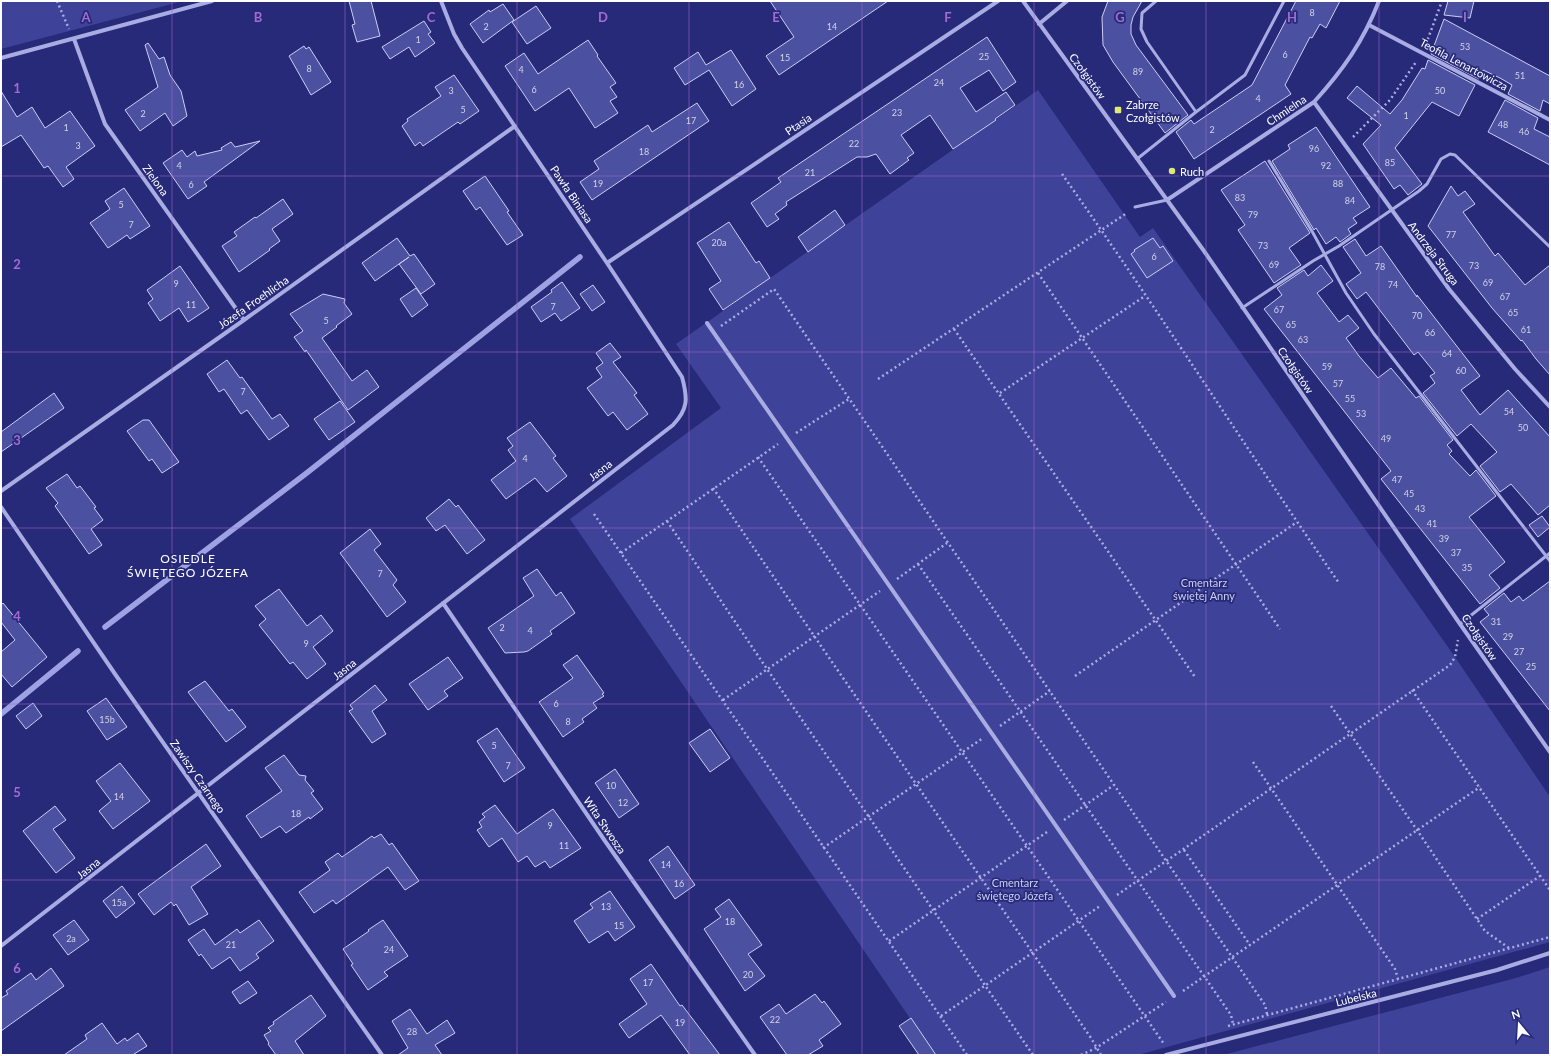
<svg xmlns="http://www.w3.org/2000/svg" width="1551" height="1056" font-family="Lato,sans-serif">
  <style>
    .green { fill: #3e4298 }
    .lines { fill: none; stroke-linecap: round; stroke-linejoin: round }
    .stream { stroke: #9ea2e3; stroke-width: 5.5 }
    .building { fill: #4b50a0; stroke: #cccef3 }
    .path { stroke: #a9ace3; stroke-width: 2.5; stroke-dasharray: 2 3; stroke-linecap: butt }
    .lane { stroke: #a9ace3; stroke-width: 3 }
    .street { stroke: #a9ace3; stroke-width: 4 }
    .grid { fill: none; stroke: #a36bd2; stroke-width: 1; stroke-opacity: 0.55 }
    .poi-dot { fill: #ddeb70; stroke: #272a79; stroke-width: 1.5 }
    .labels { text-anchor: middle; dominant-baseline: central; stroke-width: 3.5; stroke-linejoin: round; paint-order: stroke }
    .number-label { font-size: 9px; fill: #d2d3e7 }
    .street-label { font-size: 11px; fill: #fff; stroke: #272a79 }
    .poi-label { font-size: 11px; fill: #fff; stroke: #272a79; text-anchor: start }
    .park-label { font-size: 11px; fill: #cccef3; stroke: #272a79 }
    .neighbourhood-label { font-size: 12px; letter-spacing: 1px; fill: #fff; stroke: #272a79 }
    .grid-label { font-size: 13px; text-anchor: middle; font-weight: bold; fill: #a36bd2; stroke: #272a79; stroke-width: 3.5; stroke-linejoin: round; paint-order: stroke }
  </style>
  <rect width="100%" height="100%" fill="#272a79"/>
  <path class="green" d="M1,1H183L1,49Z
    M1038,90L1140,237L1153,228L1455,657L1550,797V942L1138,1055H935L570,519L721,408L676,344Z
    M1550,967V1055H1223L1516,978Z"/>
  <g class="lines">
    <path class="stream" d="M105,627L308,472L580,257
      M1,714L78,651"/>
  </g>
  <path class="building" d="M349,1H371L380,36L357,42L352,25L355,24Z
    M770,1H888L779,75L766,56L794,37Z
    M1108,1H1142L1133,17L1131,25V34L1136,45L1188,115L1165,133L1113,62L1103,45L1102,17Z
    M1296,1H1340L1326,28L1320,24L1312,38L1310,37L1285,85L1291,94L1194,159L1176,132L1191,120L1194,124L1252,85Z
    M1448,1H1474L1470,18L1444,15Z
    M503,4L514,20L483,43L470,24L489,10L490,12Z
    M536,6L551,28L527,44L512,22Z
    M1444,19L1550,76V104L1543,100L1540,111L1508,94L1512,85L1500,78L1483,70L1479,79L1431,54Z
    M424,21L431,32L428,34L435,43L415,57L409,47L390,59L382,47Z
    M987,37L1016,82L1003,91L989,70L960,88L976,112L1006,92L1015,105L995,119L996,120L953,149L930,115L901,135L914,153L907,158L909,160L890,174L876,154L867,157H857L786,202L787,205L775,214L779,219L767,227L751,203L781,182L778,178Z
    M588,40L598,55L597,56L616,83L610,87L617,97L610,101L618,113L595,128L569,88L535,111L505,66L524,53L538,74Z
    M148,43L159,59L164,57L170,75L181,91L187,116L173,126L165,113L140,131L125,110L158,87L145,45Z
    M304,46L306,49L309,47L331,82L311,95L289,56Z
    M731,50L756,89L732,106L709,70L685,85L674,68L698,52L706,65Z
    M1428,60L1475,85L1459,116L1432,102L1395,148L1422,184L1408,195L1400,185L1394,189L1363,144L1381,125L1347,98L1357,86L1390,114L1402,100L1422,68L1425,69Z
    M454,75L479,111L460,124L458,122L423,146L420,142L415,146L402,126L408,121L407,119L441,96L435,87Z
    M1,91L17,117L32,107L45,128L70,111L95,146L66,167L74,179L63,187L48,166L44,168L21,135L1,147Z
    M1505,100L1538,118L1534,129L1550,137V165L1488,132Z
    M697,103L709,121L592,200L580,182L599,169L594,161L648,125L652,132Z
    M1316,127L1370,207L1353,218L1357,223L1348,229L1351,234L1340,242L1336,237L1326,244L1316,228L1314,230L1272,161L1290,149L1288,145Z
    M260,141L204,182L207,186L188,199L163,163L182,150L187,157L195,151L197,156L222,150L221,148L231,142L235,147Z
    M1265,161L1310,233L1289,248L1301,265L1274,283L1238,230L1245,225L1221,190Z
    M485,176L509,211L507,212L523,235L507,245L480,207L476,210L463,191Z
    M1451,186L1458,196L1465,191L1475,204L1463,212L1495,256L1498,253L1525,285L1550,265V375L1536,359L1522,340L1521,341L1492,308L1428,226Z
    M124,188L150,226L130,239L127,235L108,248L90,223L110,209L105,201Z
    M283,199L293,214L272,229L280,241L269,249L270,250L239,272L222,246L237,236L234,232L255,217L256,218Z
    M835,210L845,225L808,252L798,237Z
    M729,222L756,263L759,261L770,278L723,310L709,289L721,281L697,243Z
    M397,238L410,256L414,254L435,284L421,294L399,264L409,257L375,281L362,263Z
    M1153,238L1160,248L1163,246L1173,261L1147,278L1131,254L1135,251L1134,250Z
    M1355,239L1366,256L1381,246L1417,297V295L1480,376L1461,390L1480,415L1508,390L1550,437V505L1538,515L1511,484L1500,492L1480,466L1497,452L1471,424L1457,436L1423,393L1435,383L1430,376L1435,373L1418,352L1414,355L1366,292L1357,299L1346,284L1361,273L1343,247Z
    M1321,265L1333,281L1317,293L1339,322L1348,315L1359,328L1346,338L1359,356L1378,378L1391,368L1416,398L1419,396L1453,440L1447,445L1452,451L1449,454L1470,476L1476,470L1496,496L1469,517L1505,562L1489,575L1500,588L1480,604L1381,479L1391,471L1264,309L1282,295L1277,288L1304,270L1308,276Z
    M180,266L209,308L188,322L179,308L160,321L148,303L153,299L147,290Z
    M562,282L580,308L561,321L555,313L541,322L531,307L552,292L551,290Z
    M593,285L605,302L592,311L580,294Z
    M416,288L428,305L412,317L400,299Z
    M323,294L345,299L344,303L352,314L336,326L337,327L322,338L352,381L367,370L379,387L348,410L306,350L305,352L294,337L303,331L290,314Z
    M610,343L621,357L613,362L637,393L634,395L648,414L627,430L613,412L608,416L587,388L602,377L596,368L603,363L596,353Z
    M227,360L240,378L242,377L272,419L280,414L289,426L269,440L247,410L241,414L224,389L219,392L207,374Z
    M54,393L64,408L1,452V432Z
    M340,401L355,422L329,440L314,419Z
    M143,420H149L179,462L162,473L152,459L149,461L127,431Z
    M530,422L556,456L553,458L567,476L547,492L535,478L506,499L491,480L516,461L508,450L513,446L507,438Z
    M67,474L77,488L80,486L96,507L94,508L103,520L91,529L102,545L89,554L55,506L58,503L46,488Z
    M449,499L456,507L458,505L485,540L467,554L445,525L436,531L426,518Z
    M1542,516L1550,527L1538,537L1529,525Z
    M370,529L381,544L374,550L397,580L393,585L406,602L387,617L340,553Z
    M537,569L556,596L561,592L575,613L550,631L552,634L528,651L524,652L505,653L488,628L534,596L523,578Z
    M1550,581V711L1480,622L1489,615L1484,609L1504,593L1511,602L1519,596L1523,601Z
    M279,589L307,626L321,615L333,631L313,647L326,664L307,679L293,662L290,664L259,625L266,619L255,606Z
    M3,603L47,657L12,687L1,674V652L15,640L1,622V605Z
    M577,655L604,693L602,694L604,696L593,703L597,708L582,719L584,722L563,737L539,702L573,678L563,665Z
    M448,657L463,678L444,691L448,696L428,710L409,684Z
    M205,681L229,711L232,709L246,727L226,742L188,692Z
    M375,685L387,700L372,711L386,734L372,743L349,711L353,709L350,705Z
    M106,698L127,727L107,740L87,711Z
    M33,703L42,716L26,729L16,716Z
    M497,728L525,768L504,782L477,741Z
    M710,729L730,758L710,772L689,743Z
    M284,755L299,775L306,776L305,780L314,791L311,793L323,809L310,819L309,817L286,833L280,826L261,838L246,816L282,791L265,768Z
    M120,763L150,801L113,829L99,811L111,801L96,781Z
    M615,769L639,804L619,818L595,783Z
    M495,805L517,834L553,809L581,848L550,868L545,861L535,867L527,856L518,862L502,838L489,847L477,830L482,827L479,822L485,817L482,814Z
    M55,806L66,820L53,829L75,858L56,873L23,831Z
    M381,834L389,845L392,843L419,881L405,890L388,867L336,904L333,900L314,913L299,892L330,870L325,862L338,853L342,857L372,836L374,838Z
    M206,844L221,866L191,887L208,914L189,925L176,904L174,906L171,902L154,915L138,894Z
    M668,846L695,885L675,899L649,860Z
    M122,886L135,903L116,918L103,901Z
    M610,891L635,927L615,941L608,931L589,943L574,921L593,908L590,904Z
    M729,899L762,945L748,954L765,976L745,991L704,929L721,917L715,909Z
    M74,920L89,940L68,955L53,935Z
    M259,920L274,941L256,954L259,958L240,971L230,957L212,969L201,954L199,956L188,940L204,929L215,945L237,929L240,933Z
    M383,920L408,956L384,972L388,976L368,990L351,965L353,964L343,949L369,931L368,930Z
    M651,964L680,1006L682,1005L720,1055H690L661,1015L629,1038L619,1024L647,1004L630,979Z
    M51,968L64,986L1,1031V998L8,994L6,991L31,973L36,980Z
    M248,981L257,993L240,1004L232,992Z
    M815,994L822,1003L824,1001L841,1024L819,1040L823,1046L808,1055H787L760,1017L779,1004L786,1014Z
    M311,995L326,1016L295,1041L304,1055H276L268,1044L269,1043L264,1035L271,1031L268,1028L274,1024L273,1022Z
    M410,1009L427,1034L447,1020L455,1033L435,1045L442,1055H398L408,1048L392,1021Z
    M911,1018L936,1055H919L899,1026Z
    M102,1023L117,1044L125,1038L127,1041L138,1033L147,1046L134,1054L135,1055H64L87,1039L85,1035Z"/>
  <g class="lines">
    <path class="path" d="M57,1L69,29
      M1426,44L1442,1
      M1353,137L1390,100L1416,62
      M1062,174C1157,308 1245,447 1339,583
      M1038,273L1280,629
      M721,326L774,289L1265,1005L1267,1014
      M954,329L1195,677
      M878,379L1127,213
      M1000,393L1145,296
      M796,433L849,399
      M758,457L1164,1044
      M713,488C838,672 965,854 1091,1038L1101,1055
      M594,514L967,1055
      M667,521L767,669L1033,1055
      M621,553L778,444
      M918,564L1231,1015L1233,1024
      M897,579L947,543
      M1075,676L1297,522
      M1412,690L1550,890
      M723,700L880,591
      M1331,706L1417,830L1485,931L1509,948
      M1000,726L1050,691
      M1253,762L1395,969L1398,979
      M1064,820L1114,785
      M823,848L983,738
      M1184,850L1250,945
      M1117,895L1450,665L1455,657L1458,640
      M1477,919L1540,876
      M889,941L1047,832
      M1183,991L1480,787
      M941,1016L1100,906
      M1228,1026L1550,937
      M1081,1055L1096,1048L1166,1002"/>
    <path class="lane" d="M1156,1L1142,13L1141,29L1147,42L1196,112L1245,75L1284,1
      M1137,159L1196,112
      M1269,161L1313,233L1346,293L1374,334L1550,561
      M1135,207L1167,200
      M1242,308L1313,261L1339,246L1419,191L1427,184L1441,159L1450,154L1455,155L1550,247
      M1460,624L1550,553"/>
    <path class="street" d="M1023,1L1204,251L1460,624L1550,752
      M1039,24L1067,1
      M1369,25L1550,120
      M74,39L105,124L244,320
      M1,58L212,1
      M1314,102L1449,289L1515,369L1550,407
      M1167,200L1314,102C1343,70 1363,42 1379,1
      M607,263L998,1
      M707,323L1174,996
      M1,491L244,320L515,126
      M1,507L115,674L382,1055
      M443,603L605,841L755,1055
      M1,946L673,425C688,409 688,399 682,377L607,263L462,48L454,34L441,1
      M1166,1055L1497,970L1550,953"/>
  </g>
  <path class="grid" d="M172,1V1055M345,1V1055M517,1V1055M689,1V1055M862,1V1055M1034,1V1055M1206,1V1055M1379,1V1055M1,176H1550M1,352H1550M1,528H1550M1,704H1550M1,880H1550"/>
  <g class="poi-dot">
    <rect x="1114" y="106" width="8" height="8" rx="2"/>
    <circle cx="1172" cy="171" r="4"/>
  </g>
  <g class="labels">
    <g class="number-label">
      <text x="1312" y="12">8</text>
      <text x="486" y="26">2</text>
      <text x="832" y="26">14</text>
      <text x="418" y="39">1</text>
      <text x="1465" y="46">53</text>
      <text x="1285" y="54">6</text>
      <text x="984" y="56">25</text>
      <text x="785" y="57">15</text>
      <text x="309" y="68">8</text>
      <text x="521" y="69">4</text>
      <text x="1138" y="71">89</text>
      <text x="1520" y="75">51</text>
      <text x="939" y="82">24</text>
      <text x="739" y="84">16</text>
      <text x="534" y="89">6</text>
      <text x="451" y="90">3</text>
      <text x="1440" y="90">50</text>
      <text x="1258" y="98">4</text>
      <text x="463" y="109">5</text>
      <text x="897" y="112">23</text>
      <text x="143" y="113">2</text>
      <text x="1406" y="115">1</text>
      <text x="691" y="120">17</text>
      <text x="1503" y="124">48</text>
      <text x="66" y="127">1</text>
      <text x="1212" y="129">2</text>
      <text x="1524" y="131">46</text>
      <text x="854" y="143">22</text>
      <text x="78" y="145">3</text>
      <text x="1314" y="148">96</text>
      <text x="644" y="151">18</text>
      <text x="1390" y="162">85</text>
      <text x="179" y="165">4</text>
      <text x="1326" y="165">92</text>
      <text x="810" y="172">21</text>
      <text x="598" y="183">19</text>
      <text x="1338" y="183">88</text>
      <text x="191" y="184">6</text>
      <text x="1240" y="197">83</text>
      <text x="1350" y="200">84</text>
      <text x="121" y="204">5</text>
      <text x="1253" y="214">79</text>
      <text x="131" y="224">7</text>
      <text x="1451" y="234">77</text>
      <text x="719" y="242">20a</text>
      <text x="1263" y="245">73</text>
      <text x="1154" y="256">6</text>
      <text x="1274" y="264">69</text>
      <text x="1474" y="265">73</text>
      <text x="1380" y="266">78</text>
      <text x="1488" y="282">69</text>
      <text x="176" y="283">9</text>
      <text x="1393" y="284">74</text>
      <text x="1505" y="296">67</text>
      <text x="191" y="304">11</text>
      <text x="553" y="306">7</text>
      <text x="1279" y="309">67</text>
      <text x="1513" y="312">65</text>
      <text x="1417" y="315">70</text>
      <text x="326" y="320">5</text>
      <text x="1291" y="324">65</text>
      <text x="1526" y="329">61</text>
      <text x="1430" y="332">66</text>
      <text x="1303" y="339">63</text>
      <text x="1447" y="353">64</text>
      <text x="1327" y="366">59</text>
      <text x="1461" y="370">60</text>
      <text x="1338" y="383">57</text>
      <text x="243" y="391">7</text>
      <text x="1350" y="398">55</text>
      <text x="1509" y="411">54</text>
      <text x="1361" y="413">53</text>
      <text x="1523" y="427">50</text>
      <text x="1386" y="438">49</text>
      <text x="525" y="458">4</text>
      <text x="1397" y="479">47</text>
      <text x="1409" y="493">45</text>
      <text x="1420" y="508">43</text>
      <text x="1432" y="523">41</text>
      <text x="1444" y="538">39</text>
      <text x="1456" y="552">37</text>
      <text x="1467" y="567">35</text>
      <text x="380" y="573">7</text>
      <text x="1496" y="621">31</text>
      <text x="502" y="627">2</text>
      <text x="530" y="630">4</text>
      <text x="1508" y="636">29</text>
      <text x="306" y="643">9</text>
      <text x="1519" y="651">27</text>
      <text x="1531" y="666">25</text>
      <text x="556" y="703">6</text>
      <text x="107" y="719">15b</text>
      <text x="568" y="721">8</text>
      <text x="494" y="745">5</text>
      <text x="508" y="765">7</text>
      <text x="611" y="785">10</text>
      <text x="119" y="796">14</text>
      <text x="623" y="802">12</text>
      <text x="296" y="813">18</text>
      <text x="550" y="825">9</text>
      <text x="564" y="845">11</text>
      <text x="666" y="864">14</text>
      <text x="679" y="883">16</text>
      <text x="119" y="902">15a</text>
      <text x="606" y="906">13</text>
      <text x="730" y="921">18</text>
      <text x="619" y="925">15</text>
      <text x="71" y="938">2a</text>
      <text x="231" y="944">21</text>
      <text x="389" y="949">24</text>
      <text x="748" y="974">20</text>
      <text x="648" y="982">17</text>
      <text x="775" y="1019">22</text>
      <text x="680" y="1022">19</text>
      <text x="412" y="1031">28</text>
    </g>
    <g class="street-label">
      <text transform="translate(1464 64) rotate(28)">Teofila Lenartowicza</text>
      <text transform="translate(1088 76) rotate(54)">Czołgistów</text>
      <text transform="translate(1286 110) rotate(-34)">Chmielna</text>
      <text transform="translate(798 124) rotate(-34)">Ptasia</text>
      <text transform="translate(156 180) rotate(54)">Zielona</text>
      <text transform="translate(572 194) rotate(56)">Pawła Biniasa</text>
      <text transform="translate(1434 253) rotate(53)">Andrzeja Struga</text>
      <text transform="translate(253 302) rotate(-35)">Józefa Froehlicha</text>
      <text transform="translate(1296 370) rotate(55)">Czołgistów</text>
      <text transform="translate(600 470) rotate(-38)">Jasna</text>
      <text transform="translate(1480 637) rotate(55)">Czołgistów</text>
      <text transform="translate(344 669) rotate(-38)">Jasna</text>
      <text transform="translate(198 776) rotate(55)">Zawiszy Czarnego</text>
      <text transform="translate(605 825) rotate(56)">Wita Stwosza</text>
      <text transform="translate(88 868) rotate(-38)">Jasna</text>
      <text transform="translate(1356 997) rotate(-14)">Lubelska</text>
    </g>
    <g class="poi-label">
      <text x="1126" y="104">Zabrze<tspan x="1126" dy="13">Czołgistów</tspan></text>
      <text x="1180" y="171">Ruch</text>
    </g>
    <g class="park-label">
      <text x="1204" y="582">Cmentarz<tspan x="1204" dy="13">świętej Anny</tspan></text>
      <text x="1015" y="882">Cmentarz<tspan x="1015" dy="13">świętego Józefa</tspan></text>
    </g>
    <g class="neighbourhood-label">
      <text x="188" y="558">OSIEDLE<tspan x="188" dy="14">ŚWIĘTEGO JÓZEFA</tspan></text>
    </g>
  </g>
  <g class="grid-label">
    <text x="86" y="22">A</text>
    <text x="258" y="22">B</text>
    <text x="431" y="22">C</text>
    <text x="603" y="22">D</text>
    <text x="776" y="22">E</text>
    <text x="948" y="22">F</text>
    <text x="1120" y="22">G</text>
    <text x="1292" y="22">H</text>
    <text x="1465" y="22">I</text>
    <text x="17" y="93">1</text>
    <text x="17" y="269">2</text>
    <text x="17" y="445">3</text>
    <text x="17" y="621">4</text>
    <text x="17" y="797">5</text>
    <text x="17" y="973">6</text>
  </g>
  <rect width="1551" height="1056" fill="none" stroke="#ffffff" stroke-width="4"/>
  <g transform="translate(1519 1024) rotate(342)" stroke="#272a79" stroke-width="3" paint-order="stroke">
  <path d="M0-3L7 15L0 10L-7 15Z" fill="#ffffff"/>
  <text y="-6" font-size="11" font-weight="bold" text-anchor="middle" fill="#ffffff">N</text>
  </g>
</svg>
